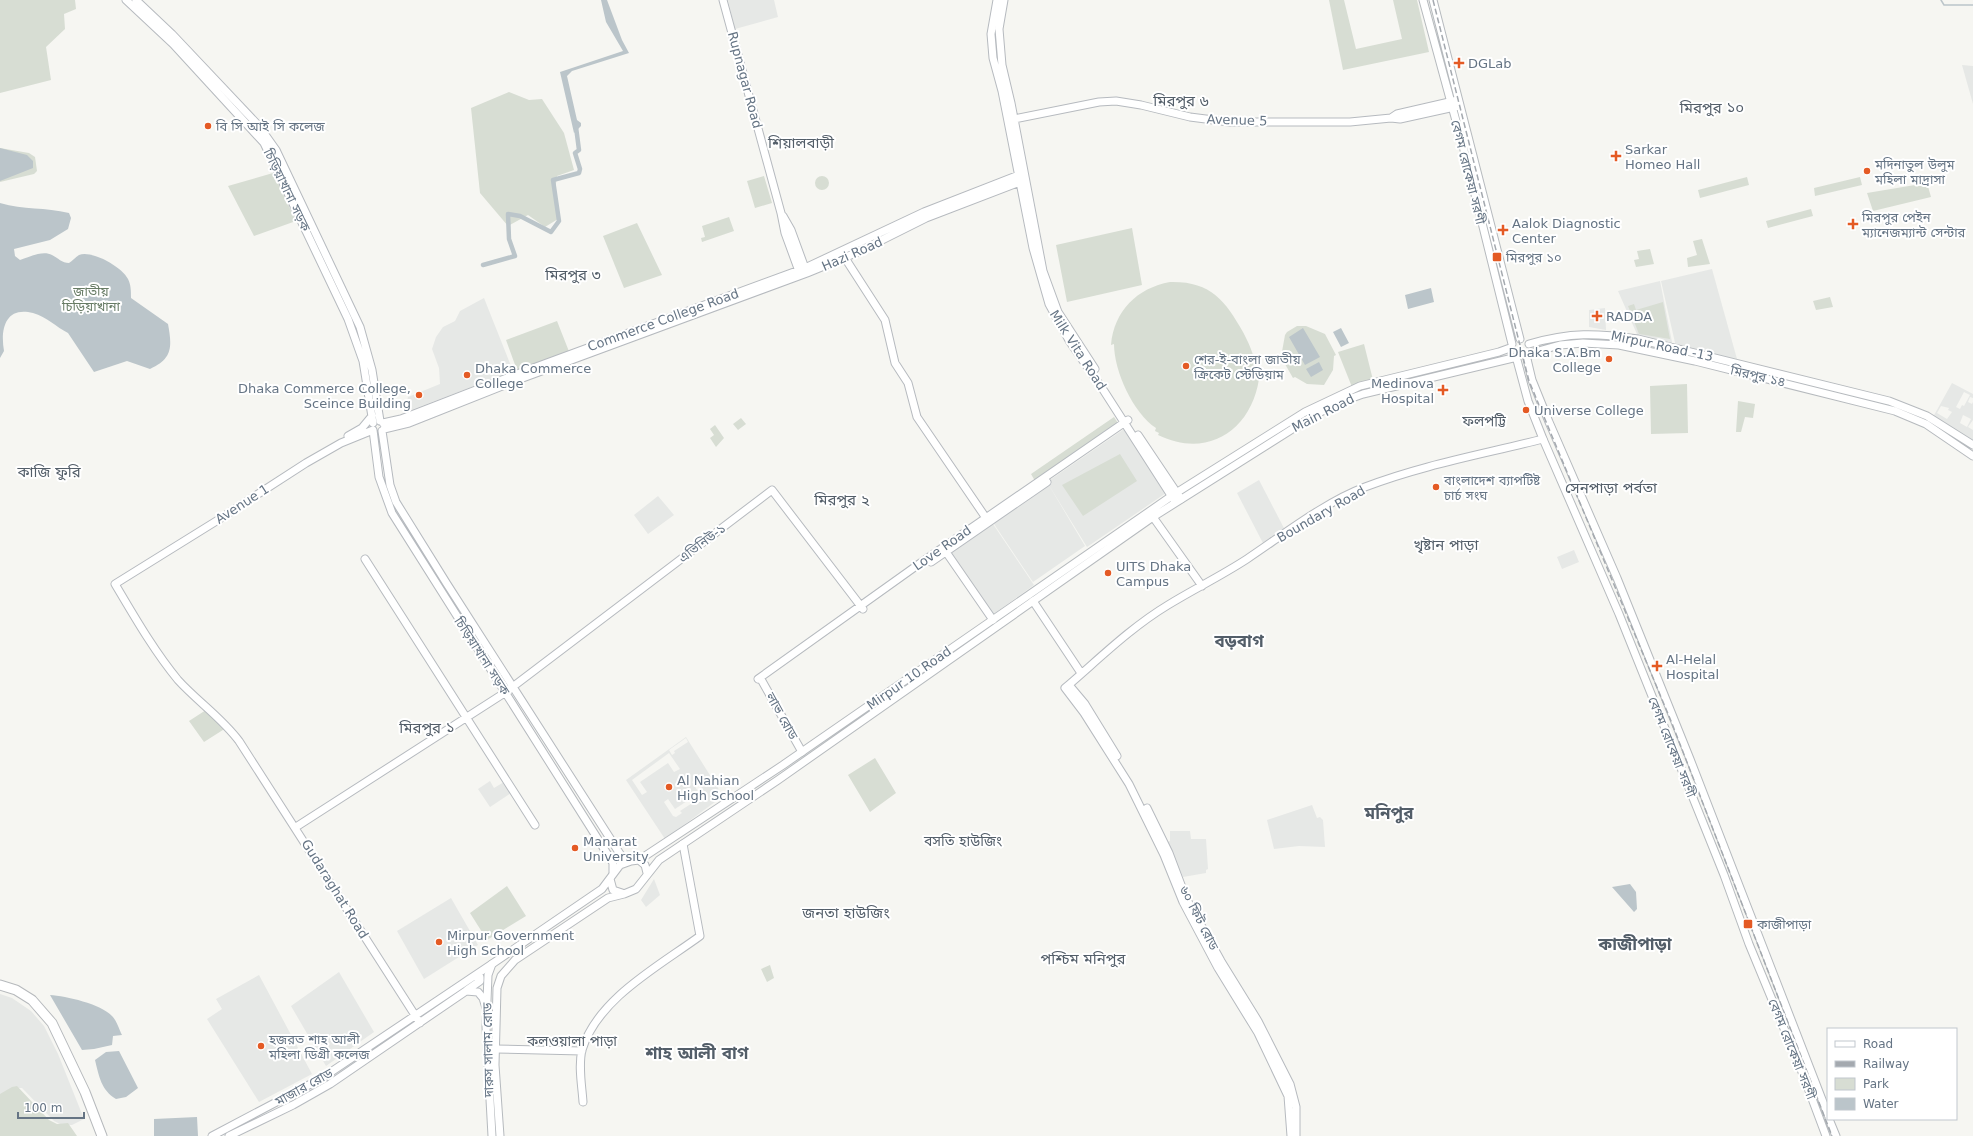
<svg xmlns="http://www.w3.org/2000/svg" width="1973" height="1136" font-family="'DejaVu Sans','Noto Sans Bengali',sans-serif">
  <style>
    .built { fill: #e6e8e6; fill-rule: evenodd }
    .green { fill: #d7ddd3 }
    .water { fill: #bbc5ca }
    .lines { fill: none; stroke-linecap: round; stroke-linejoin: round }
    .stream { stroke: #bbc5ca; stroke-width: 1.5 }
    .canal { stroke: #bbc5ca; stroke-width: 4.5 }
    .secondary-casing { stroke: #b6babf; stroke-width: 9 }
    .primary-casing { stroke: #b6babe; stroke-width: 9 }
    .highway-casing { stroke: #b6b9bc; stroke-width: 11 }
    .secondary { stroke: #fff; stroke-width: 7 }
    .primary { stroke: #fff; stroke-width: 7 }
    .highway { stroke: #fff; stroke-width: 9 }
    .rail { stroke: #a4a9af; stroke-width: 1.5; stroke-dasharray: 6 3; stroke-linecap: butt }
    .poi-dot { fill: #e45a24; stroke: #fff; stroke-width: 1.5 }
    .labels { text-anchor: middle; dominant-baseline: central; stroke-width: 4; stroke-linejoin: round; paint-order: stroke }
    .poi-label { font-size: 13px; fill: #657484; stroke: #fff; text-anchor: start }
    .street-label { font-size: 13px; fill: #657484; stroke: #fff }
    .park-label { font-size: 13px; fill: #677b64; stroke: #fff }
    .neighbourhood-label { font-size: 14px; fill: #535e69; stroke: #fff }
    .quarter-label { font-size: 15px; fill: #535e69; stroke: #fff }
    .district-label { font-size: 17px; font-weight: bold; fill: #535e69; stroke: #fff }
  </style>
  <rect width="100%" height="100%" fill="#f6f6f2"/>
  <path class="built" d="M728,0H774L778,17L735,29Z
    M1962,65L1973,66V104Z
    M1712,269L1737,359L1676,347L1661,281Z
    M1660,281L1673,347L1640,341L1618,291Z
    M484,298L513,371L411,410L407,402L408,397L440,384L439,368L432,349L436,337L443,327L455,321L460,311Z
    M1605,308L1606,330L1589,327V310Z
    M1952,383L1973,394V398L1970,397L1968,402L1972,404L1973,402V420L1968,427L1973,430V442L1933,417ZM1964,392L1970,395L1964,406L1962,405L1960,409L1956,407ZM1941,406L1949,408L1948,410L1952,412L1947,419L1937,413ZM1963,415L1971,419L1967,427L1960,423Z
    M1127,427L1166,493L1087,547L1047,482Z
    M1259,480L1286,532L1264,545L1237,493Z
    M1047,482L1085,546L1033,582L992,521Z
    M658,496L674,515L648,534L634,515Z
    M993,524L1034,585L991,616L951,553Z
    M1574,550L1579,562L1562,569L1557,557Z
    M686,737L723,796L665,839L626,780ZM686,738L688,742L674,751L675,753L672,755L669,750ZM669,753L680,769L674,772L668,763L640,782L647,792L642,795L632,780ZM696,779L706,794L680,811L682,813L676,817L673,816L664,802L668,799L675,809L699,793L692,782Z
    M490,781L494,788L504,782L511,793L490,807L478,789Z
    M1312,805L1317,818L1320,817L1323,820L1325,847L1299,846L1274,849L1267,820Z
    M1170,831H1190L1191,839H1206L1208,869L1206,870V873L1183,877L1167,842L1170,841Z
    M654,879L660,895L646,907L641,900Z
    M451,898L478,945L424,979L397,931Z
    M339,972L374,1032L326,1066L291,1006Z
    M259,975L312,1074L259,1102L207,1019L222,1009L216,999Z
    M0,994L12,998L31,1011L44,1026L58,1054L84,1119L72,1125H62L54,1121L22,1088H16L0,1097Z"/>
  <path class="green" d="M0,0H75L76,9L64,14L65,29L46,47L51,80L0,93Z
    M1329,0H1344L1356,49L1402,39L1393,0H1417L1429,52L1343,70Z
    M509,92L529,100L542,99L564,133L574,170L557,176L554,198L558,219L545,227L528,215L508,226L480,193L471,108Z
    M0,148L29,153L35,157L37,171L34,174L0,182Z
    M273,173L296,221L254,236L228,186Z
    M764,176L772,203L755,208L747,181Z
    M815 183a7 7 0 1 1 14 0a7 7 0 1 1-14 0Z
    M1747,177L1749,185L1700,198L1698,190Z
    M1860,177L1862,185L1815,196L1814,188Z
    M1927,183L1931,197L1873,211L1867,193Z
    M1811,209L1813,216L1768,228L1766,221Z
    M729,217L734,231L702,242L701,238L705,237L702,226Z
    M637,223L662,275L624,288L603,236Z
    M1132,228L1142,285L1067,302L1056,245Z
    M1702,239L1710,264L1688,267L1687,258L1697,255L1693,241Z
    M1650,249L1654,264L1636,267L1634,260L1639,259L1637,251Z
    M1170,282C1210,281 1225,300 1243,332C1251,347 1257,362 1257,379H1259C1251,431 1207,459 1158,435L1159,433L1155,431L1156,428C1133,413 1114,371 1114,344L1111,345C1114,311 1137,288 1170,282Z
    M1830,297L1833,307L1816,310L1813,301Z
    M1663,302L1670,339L1639,334L1628,306L1634,304L1636,310Z
    M557,321L570,354L518,373L506,340Z
    M1297,326H1306L1325,334L1336,355L1334,356L1333,370L1324,385L1307,384L1295,377L1293,378L1281,357L1285,335L1287,332Z
    M1364,344L1373,380L1352,387L1338,352Z
    M1687,384L1688,433L1651,434L1650,386Z
    M1738,401L1755,404L1753,418L1745,417L1741,432H1736Z
    M1114,417L1118,423L1035,481L1031,474Z
    M741,418L746,424L738,430L733,424Z
    M715,425L724,438L716,447L710,438L714,435L710,429Z
    M1120,454L1137,481L1083,516L1062,485Z
    M206,710L226,728L204,742L189,721Z
    M875,758L896,793L870,812L848,775Z
    M507,886L526,916L487,940L470,913Z
    M770,965L774,978L767,982L761,969Z
    M17,1086L49,1120L57,1124L68,1123L77,1136H0V1094L12,1087Z"/>
  <path class="water" d="M601,0H607L622,40L629,53L572,71L567,76L577,120L581,123V126L574,133L560,72L623,51L606,22Z
    M0,148L27,155L33,161V168L0,181Z
    M0,203C24,210 45,207 69,213L71,218L68,229L50,240L14,249L15,256L20,260C29,257 43,250 52,255C58,258 62,263 69,263C72,261 76,257 79,255C92,250 122,267 128,279C131,285 131,291 131,298L168,324C172,346 173,359 150,369L127,361L94,372L68,333C56,327 47,317 33,313C6,306 0,328 4,351L0,358Z
    M1431,288L1434,302L1408,309L1405,295Z
    M1303,328L1320,357L1305,365L1289,337Z
    M1341,328L1349,343L1341,347L1333,332Z
    M1319,362L1323,370L1311,377L1306,369Z
    M1630,884L1636,892L1637,909L1634,912L1612,887Z
    M50,995C66,996 101,1004 112,1016C117,1021 119,1029 122,1035L113,1036L112,1045L94,1049L82,1050Z
    M119,1051L138,1088L126,1097L116,1099C101,1090 99,1076 95,1060L106,1052Z
    M197,1117L198,1136H154V1119Z"/>
  <g class="lines">
    <path class="stream" d="M1941,0L1944,5H1973"/>
    <path class="canal" d="M483,265L515,256L509,239L508,214L520,216L551,232L559,221L553,180L579,173L580,169L575,153L579,150L576,127"/>
    <g class="secondary-casing">
      <path id="secondary" d="M126,0L173,44L264,143L348,319L363,361L373,423
        M136,0L172,34L259,126L276,150L360,327L372,370L380,421
        M723,0L781,213L785,233L800,274
        M997,0L991,34L993,58L1002,91L1033,248L1049,304L1070,342L1104,391L1174,500
        M1004,0L999,29L1002,65L1011,103L1043,271L1058,312L1095,369
        M1391,118L1397,114L1458,100
        M1014,119L1099,102L1116,101L1141,105L1190,117L1229,122H1350L1391,118L1400,119L1459,106
        M783,216L791,230L806,271
        M845,258L885,320L895,363L908,383L917,417L986,518
        M383,423L401,419L517,374L805,268L924,212L1024,173
        M384,429L409,423L520,379L807,273L858,252L926,218L1025,180
        M382,431L390,485L396,502L447,584L622,857L628,861
        M1138,435L1181,499
        M348,436L362,428L372,416
        M1153,517L1202,586
        M944,549L993,620
        M365,559L535,825
        M931,562L1047,482
        M1033,601L1081,673
        M758,679L919,564L1128,420
        M762,681L802,752
        M1069,685L1085,704L1117,756
        M1147,808L1169,853L1183,890
        M296,827L506,692L772,490L863,609
        M1187,900L1221,961L1258,1021L1290,1084L1296,1107V1136
        M467,990L480,981V977L476,975
        M420,1023L239,741C222,718 197,701 178,680C154,651 134,616 115,584L218,520L306,463L341,443L373,430L379,477L392,513L613,863V872
        M495,1049L582,1051
        M583,1102C582,1086 578,1066 582,1050C597,999 659,966 700,936L683,844
        M212,1136L322,1078L492,964
        M229,1136L293,1105L330,1084L466,991L478,992L483,998L486,1008
        M1291,1136L1288,1096L1258,1033L1218,968L1183,902L1164,855L1129,784L1084,713L1065,688C1099,659 1130,628 1168,605C1194,589 1221,576 1247,559C1283,535 1325,502 1365,487C1422,465 1484,454 1543,439"/>
    </g>
    <g class="primary-casing">
      <path id="primary" d="M1423,0L1464,150L1512,344
        M1433,0L1520,339
        M1529,344C1571,332 1596,333 1638,339L1889,401L1927,416L1973,445
        M1531,353L1560,345L1583,343L1619,345L1695,361L1895,411L1926,424L1973,456
        M1527,359L1532,380L1549,422L1617,578L1690,759L1828,1115
        M1517,360L1528,401L1543,439L1619,614L1724,875L1749,944L1802,1072L1826,1136
        M639,860L783,765L1176,493L1305,412L1360,386L1499,352L1510,348
        M610,879L613,890L622,893
        M1829,1119L1836,1136
        M492,1136L486,1027L488,975L492,964L602,889L620,865L631,861L639,860L645,865L647,873
        M500,1136L495,1065L497,988L501,976L515,960L608,898L624,894L636,889L659,860L778,780L1153,517L1313,416L1338,403L1363,394L1513,358"/>
    </g>
    <g class="highway-casing">
      <path id="highway" d="M0,985L16,990L32,1000L52,1023L85,1092L102,1136"/>
    </g>
    <use href="#secondary" class="secondary"/>
    <use href="#primary" class="primary"/>
    <use href="#highway" class="highway"/>
    <path class="rail" d="M1433,0L1529,381L1671,721L1832,1136"/>
  </g>
  <g class="poi-dot">
    <path d="M1457 57h4v4h4v4h-4v4h-4v-4h-4v-4h4z"/>
    <circle cx="208" cy="126" r="4"/>
    <path d="M1614 150h4v4h4v4h-4v4h-4v-4h-4v-4h4z"/>
    <circle cx="1867" cy="171" r="4"/>
    <path d="M1851 218h4v4h4v4h-4v4h-4v-4h-4v-4h4z"/>
    <path d="M1501 224h4v4h4v4h-4v4h-4v-4h-4v-4h4z"/>
    <rect x="1492" y="252" width="10" height="10" rx="2"/>
    <path d="M1595 310h4v4h4v4h-4v4h-4v-4h-4v-4h4z"/>
    <circle cx="1609" cy="359" r="4"/>
    <circle cx="1186" cy="366" r="4"/>
    <circle cx="467" cy="375" r="4"/>
    <path d="M1441 384h4v4h4v4h-4v4h-4v-4h-4v-4h4z"/>
    <circle cx="419" cy="395" r="4"/>
    <circle cx="1526" cy="410" r="4"/>
    <circle cx="1436" cy="487" r="4"/>
    <circle cx="1108" cy="573" r="4"/>
    <path d="M1655 660h4v4h4v4h-4v4h-4v-4h-4v-4h4z"/>
    <circle cx="669" cy="787" r="4"/>
    <circle cx="575" cy="848" r="4"/>
    <rect x="1743" y="919" width="10" height="10" rx="2"/>
    <circle cx="439" cy="942" r="4"/>
    <circle cx="261" cy="1046" r="4"/>
  </g>
  <g class="labels">
    <g class="poi-label">
      <text x="1468" y="63">DGLab</text>
      <text x="216" y="126">বি সি আই সি কলেজ</text>
      <text x="1625" y="149">Sarkar<tspan x="1625" dy="15">Homeo Hall</tspan></text>
      <text x="1875" y="164">মদিনাতুল উলুম<tspan x="1875" dy="15">মহিলা মাদ্রাসা</tspan></text>
      <text x="1862" y="217">মিরপুর পেইন<tspan x="1862" dy="15">ম্যানেজম্যান্ট সেন্টার</tspan></text>
      <text x="1512" y="223">Aalok Diagnostic<tspan x="1512" dy="15">Center</tspan></text>
      <text x="1506" y="257">মিরপুর ১০</text>
      <text x="1606" y="316">RADDA</text>
      <text x="1601" y="352" text-anchor="end">Dhaka S.A.Bm<tspan x="1601" dy="15">College</tspan></text>
      <text x="1194" y="359">শের-ই-বাংলা জাতীয়<tspan x="1194" dy="15">ক্রিকেট স্টেডিয়াম</tspan></text>
      <text x="475" y="368">Dhaka Commerce<tspan x="475" dy="15">College</tspan></text>
      <text x="1434" y="383" text-anchor="end">Medinova<tspan x="1434" dy="15">Hospital</tspan></text>
      <text x="411" y="388" text-anchor="end">Dhaka Commerce College,<tspan x="411" dy="15">Sceince Building</tspan></text>
      <text x="1534" y="410">Universe College</text>
      <text x="1444" y="480">বাংলাদেশ ব্যাপটিষ্ট<tspan x="1444" dy="15">চার্চ সংঘ</tspan></text>
      <text x="1116" y="566">UITS Dhaka<tspan x="1116" dy="15">Campus</tspan></text>
      <text x="1666" y="659">Al-Helal<tspan x="1666" dy="15">Hospital</tspan></text>
      <text x="677" y="780">Al Nahian<tspan x="677" dy="15">High School</tspan></text>
      <text x="583" y="841">Manarat<tspan x="583" dy="15">University</tspan></text>
      <text x="1757" y="924">কাজীপাড়া</text>
      <text x="447" y="935">Mirpur Government<tspan x="447" dy="15">High School</tspan></text>
      <text x="269" y="1039">হজরত শাহ আলী<tspan x="269" dy="15">মহিলা ডিগ্রী কলেজ</tspan></text>
    </g>
    <g class="street-label">
      <text transform="translate(745 80) rotate(75)">Rupnagar Road</text>
      <text transform="translate(1237 120) rotate(2)">Avenue 5</text>
      <text transform="translate(1468 172) rotate(76)">বেগম রোকেয়া সরণী</text>
      <text transform="translate(287 190) rotate(64)">চিড়িয়াখানা সড়ক</text>
      <text transform="translate(852 254) rotate(-24)">Hazi Road</text>
      <text transform="translate(663 320) rotate(-20)">Commerce College Road</text>
      <text transform="translate(1662 346) rotate(12)">Mirpur Road -13</text>
      <text transform="translate(1078 350) rotate(57)">Milk Vita Road</text>
      <text transform="translate(1758 376) rotate(13)">মিরপুর ১৪</text>
      <text transform="translate(1323 413) rotate(-27)">Main Road</text>
      <text transform="translate(242 504) rotate(-33)">Avenue 1</text>
      <text transform="translate(1321 514) rotate(-30)">Boundary Road</text>
      <text transform="translate(702 543) rotate(-37)">এভিনিউ-১</text>
      <text transform="translate(942 548) rotate(-35)">Love Road</text>
      <text transform="translate(482 656) rotate(57)">চিড়িয়াখানা সড়ক</text>
      <text transform="translate(909 678) rotate(-35)">Mirpur 10 Road</text>
      <text transform="translate(782 716) rotate(61)">লাভ রোড</text>
      <text transform="translate(1672 747) rotate(68)">বেগম রোকেয়া সরণী</text>
      <text transform="translate(335 889) rotate(58)">Gudaraghat Road</text>
      <text transform="translate(1199 918) rotate(63)">৬০ ফিট রোড</text>
      <text transform="translate(1792 1049) rotate(68)">বেগম রোকেয়া সরণী</text>
      <text transform="translate(488 1050) rotate(-91)">দারুস সালাম রোড</text>
      <text transform="translate(304 1087) rotate(-29)">মাজার রোড</text>
    </g>
    <g class="park-label">
      <text x="91" y="291">জাতীয়<tspan x="91" dy="15">চিড়িয়াখানা</tspan></text>
    </g>
    <g class="neighbourhood-label">
      <text x="1484" y="421">ফলপট্টি</text>
      <text x="963" y="841">বসতি হাউজিং</text>
      <text x="572" y="1041">কলওয়ালা পাড়া</text>
    </g>
    <g class="quarter-label">
      <text x="1181" y="101">মিরপুর ৬</text>
      <text x="1712" y="108">মিরপুর ১০</text>
      <text x="801" y="143">শিয়ালবাড়ী</text>
      <text x="573" y="275">মিরপুর ৩</text>
      <text x="49" y="472">কাজি ফুরি</text>
      <text x="1611" y="488">সেনপাড়া পর্বতা</text>
      <text x="842" y="500">মিরপুর ২</text>
      <text x="1446" y="545">খৃষ্টান পাড়া</text>
      <text x="427" y="728">মিরপুর ১</text>
      <text x="846" y="913">জনতা হাউজিং</text>
      <text x="1083" y="959">পশ্চিম মনিপুর</text>
    </g>
    <g class="district-label">
      <text x="1239" y="641">বড়বাগ</text>
      <text x="1389" y="813">মনিপুর</text>
      <text x="1635" y="944">কাজীপাড়া</text>
      <text x="697" y="1053">শাহ আলী বাগ</text>
    </g>
  </g>
  <rect x="1827" y="1028" width="130" height="92" fill="#ffffff" stroke="#c1c7ce"/>
  <rect x="1835" y="1041" width="20" height="6" fill="#ffffff" stroke="#c1c7ce"/>
  <text x="1863" y="1048" font-size="12" fill="#657484">Road</text>
  <rect x="1835" y="1061" width="20" height="6" fill="#a4a9af" stroke="#c1c7ce"/>
  <text x="1863" y="1068" font-size="12" fill="#657484">Railway</text>
  <rect x="1835" y="1078" width="20" height="12" fill="#d7ddd3" stroke="#c1c7ce"/>
  <text x="1863" y="1088" font-size="12" fill="#657484">Park</text>
  <rect x="1835" y="1098" width="20" height="12" fill="#bbc5ca" stroke="#c1c7ce"/>
  <text x="1863" y="1108" font-size="12" fill="#657484">Water</text>
  <path d="M18 1112v6h66v-6" fill="none" stroke="#657484" stroke-width="2"/>
  <text x="24" y="1112" font-size="12" fill="#657484" stroke="#ffffff" stroke-width="3" paint-order="stroke">100 m</text>
</svg>
